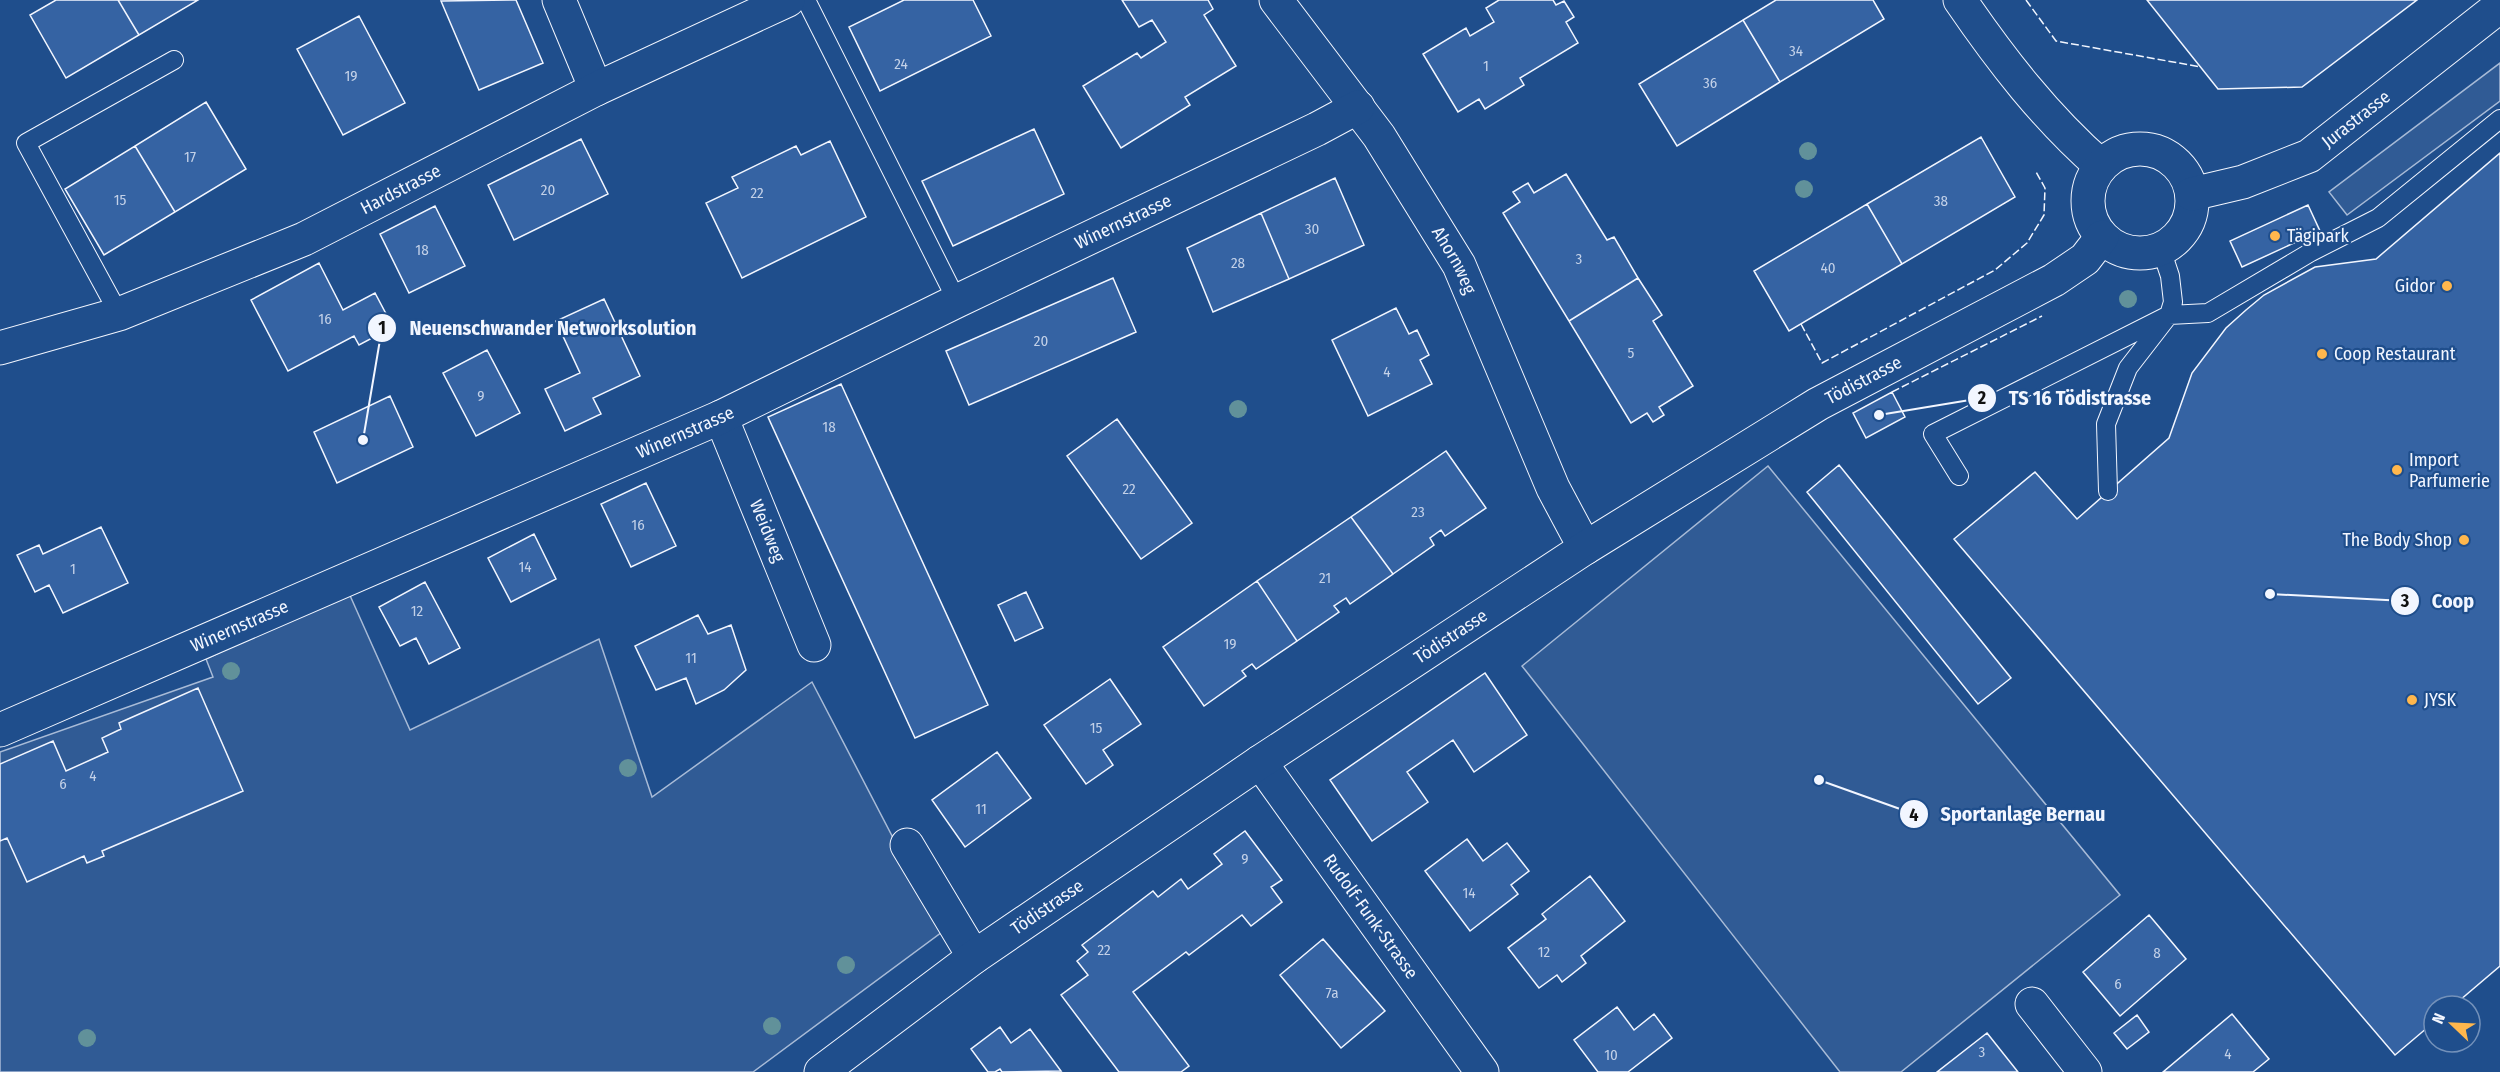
<svg xmlns="http://www.w3.org/2000/svg" width="2500" height="1072" font-family="'Fira Sans Condensed',sans-serif">
  <style>
    .built { fill: #305b95; stroke: #a8bbd7; stroke-width: 1.5 }
    .building { fill: #3563a3; stroke: #f2f6ff; stroke-width: 1.5 }
    .lines { fill: none; stroke-linecap: round; stroke-linejoin: round }
    .service-casing { stroke: #f2f6ff; stroke-width: 20 }
    .minor-casing { stroke: #f2f6ff; stroke-width: 35 }
    .service { stroke: #1f4e8c; stroke-width: 18 }
    .minor { stroke: #1f4e8c; stroke-width: 33 }
    .fence { stroke: #f2f6ff; stroke-width: 1.5; stroke-dasharray: 8 3; stroke-linecap: butt }
    .tree { fill: #61919a }
    .poi-dot { fill: #ffb74d; stroke: #1f4e8c; stroke-width: 2 }
    .labels { text-anchor: middle; dominant-baseline: central; stroke-width: 4.5; stroke-linejoin: round; paint-order: stroke }
    .number-label { font-size: 15px; fill: #c3d1e8 }
    .street-label { font-size: 18px; fill: #f2f6ff; stroke: #1f4e8c }
    .poi-label { font-size: 18px; fill: #f2f6ff; stroke: #1f4e8c; text-anchor: start }
    .leader { fill: none; stroke: #f2f6ff; stroke-width: 2 }
    .callout-dot { fill: #f2f6ff; stroke: #1f4e8c; stroke-width: 2 }
    .mark-label { font-size: 18px; text-anchor: middle; font-weight: bold; fill: #111 }
    .callout-label { font-size: 20px; text-anchor: middle; font-weight: bold; fill: #f2f6ff; stroke: #1f4e8c; stroke-width: 4.5; stroke-linejoin: round; paint-order: stroke }
  </style>
  <rect width="100%" height="100%" fill="#1f4e8c"/>
  <path class="built" d="M2500,63V101L2347,215L2329,192Z
    M1768,466L2120,895L1901,1072H1840L1522,666Z
    M348,591L410,730L599,639L652,797L812,682L942,932L753,1072H0V752L213,677L206,659Z"/>
  <path class="building" d="M56,0H118L139,35L66,78L30,15Z
    M118,0H198L139,35Z
    M516,0L543,63L479,90L441,1Z
    M904,0H973L991,36L880,91L849,27Z
    M1122,0H1208L1213,9L1204,15L1236,66L1185,97L1190,105L1121,148L1083,86L1137,53L1141,58L1166,42L1152,20L1139,27Z
    M1499,0H1553L1556,5L1564,1L1574,17L1566,22L1578,43L1520,78L1524,85L1485,109L1479,99L1458,112L1423,54L1466,28L1470,36L1494,22L1486,8Z
    M1776,0H1873L1884,19L1780,82L1743,20Z
    M2147,0H2417L2302,87L2218,89Z
    M359,16L405,103L343,135L297,49Z
    M1743,20L1780,82L1677,146L1639,84Z
    M206,102L246,169L175,212L135,146Z
    M1034,129L1064,194L953,246L922,181Z
    M1981,137L2015,197L1902,264L1867,204Z
    M581,139L608,194L514,240L488,185Z
    M830,141L866,217L742,278L706,203L738,188L732,177L796,146L801,155Z
    M135,146L175,212L104,255L65,189Z
    M2500,153V966L2453,1006H2434V1022L2395,1055L1954,539L2035,472L2077,519L2169,438L2192,373L2226,328L2246,310L2264,295L2315,267L2376,259Z
    M1566,174L1607,240L1614,237L1638,278L1569,321L1503,213L1520,202L1513,192L1528,183L1534,193Z
    M1335,178L1364,245L1289,279L1261,213Z
    M1867,204L1902,264L1789,331L1754,271Z
    M2308,205L2320,231L2242,267L2230,241Z
    M435,206L465,266L409,293L380,234Z
    M1261,213L1289,279L1213,312L1187,248Z
    M319,263L343,310L375,293L393,327L359,345L354,336L288,371L251,300Z
    M1113,278L1136,332L969,405L946,351Z
    M1638,278L1662,315L1653,321L1693,386L1659,407L1664,415L1653,422L1647,413L1631,423L1569,321Z
    M604,299L640,376L593,398L601,414L565,431L545,389L580,373L556,321Z
    M1396,308L1409,334L1417,330L1429,355L1420,360L1432,384L1368,416L1332,340Z
    M487,350L520,413L476,436L443,373Z
    M841,384L988,705L915,738L768,417Z
    M1892,392L1905,417L1866,438L1853,413Z
    M390,396L413,447L337,483L314,432Z
    M1117,419L1192,523L1141,559L1067,456Z
    M1446,451L1486,508L1445,536L1441,530L1430,538L1434,545L1393,574L1351,517Z
    M1839,465L2011,678L1978,704L1807,492Z
    M646,483L676,546L631,567L601,504Z
    M1351,517L1393,574L1350,604L1346,598L1334,606L1339,612L1297,641L1257,581Z
    M101,527L128,583L63,613L49,585L35,592L17,555L39,545L43,554Z
    M534,534L556,579L511,602L488,558Z
    M1257,581L1297,641L1256,669L1252,664L1242,671L1246,676L1204,706L1163,647Z
    M425,582L460,648L429,664L416,638L400,646L379,607Z
    M1026,592L1043,628L1015,641L998,605Z
    M698,615L708,634L731,625L746,670L724,690L696,704L686,678L656,690L635,646Z
    M1485,673L1527,735L1474,772L1453,740L1407,772L1428,802L1372,841L1330,780Z
    M1110,679L1141,724L1103,750L1113,765L1086,784L1044,725Z
    M198,688L243,791L102,851L104,856L87,863L84,856L27,882L7,838L0,841V764L53,741L66,771L108,752L102,738L121,729L119,723Z
    M997,752L1031,798L965,847L932,800Z
    M1245,831L1282,880L1271,887L1282,902L1251,926L1242,915L1189,955L1186,952L1133,992L1189,1066L1181,1072H1119L1061,995L1088,975L1077,961L1088,952L1082,945L1153,891L1158,897L1181,879L1188,889L1222,864L1214,854Z
    M1467,839L1483,861L1507,843L1529,871L1511,885L1518,894L1470,931L1425,871Z
    M1590,876L1625,921L1581,956L1586,963L1562,982L1557,975L1539,988L1508,948L1546,919L1542,914Z
    M2149,915L2186,959L2120,1016L2083,972Z
    M1323,939L1385,1011L1341,1048L1280,975Z
    M1617,1007L1634,1030L1654,1014L1672,1038L1628,1072H1598L1574,1040Z
    M2232,1014L2269,1059L2253,1072H2163Z
    M2137,1015L2149,1032L2127,1049L2114,1033Z
    M1000,1027L1011,1043L1030,1029L1061,1071L1002,1072L1000,1069L995,1072H988L971,1049Z
    M1987,1033L2018,1072H1937Z"/>
  <g class="lines">
    <g class="service-casing">
      <path id="service" d="M806,0L957,301
        M119,314L26,143L174,60
        M1959,476L1933,434L2169,315L2208,313L2311,252L2378,218L2500,119
        M2108,491L2106,424L2128,368L2169,315L2173,302L2170,276L2161,249"/>
    </g>
    <g class="minor-casing">
      <g id="minor">
        <path d="M559,0L596,89"/>
        <path id="s1" d="M1276,0L1379,136L1459,265L1553,488L1585,548"/>
        <path d="M1960,0C2001,60 2046,118 2101,166"/>
        <circle cx="2140" cy="201" r="52"/>
        <path id="s2" d="M2192,194L2243,182L2309,156L2500,6"/>
        <path id="s3" d="M0,348L119,314L304,239L596,89L788,0"/>
        <path id="s4" d="M721,417L814,645"/>
        <path id="s5" d="M0,730L721,417L957,301L1317,129L1358,107"/>
        <path id="s6" d="M1260,762L1482,1072"/>
        <path d="M907,845L974,957"/>
        <path d="M2032,1004L2085,1072"/>
        <path id="s7" d="M821,1072L974,957L1260,762L1585,548L1818,404L2054,280L2085,259L2102,237"/>
      </g>
    </g>
    <use href="#service" class="service"/>
    <use href="#minor" class="minor"/>
    <path class="fence" d="M2026,0L2056,41L2201,67
      M1801,324L1822,363L1995,270L2027,243L2044,215L2045,188L2035,170
      M1892,392L2042,316"/>
  </g>
  <g class="tree">
    <circle cx="1808" cy="151" r="9"/>
    <circle cx="1804" cy="189" r="9"/>
    <circle cx="2128" cy="299" r="9"/>
    <circle cx="1238" cy="409" r="9"/>
    <circle cx="231" cy="671" r="9"/>
    <circle cx="628" cy="768" r="9"/>
    <circle cx="846" cy="965" r="9"/>
    <circle cx="772" cy="1026" r="9"/>
    <circle cx="87" cy="1038" r="9"/>
  </g>
  <g class="poi-dot">
    <circle cx="2275" cy="236" r="6"/>
    <circle cx="2447" cy="286" r="6"/>
    <circle cx="2322" cy="354" r="6"/>
    <circle cx="2397" cy="470" r="6"/>
    <circle cx="2464" cy="540" r="6"/>
    <circle cx="2412" cy="700" r="6"/>
  </g>
  <g class="labels">
    <g class="number-label">
      <text x="1796" y="51">34</text>
      <text x="901" y="64">24</text>
      <text x="1486" y="66">1</text>
      <text x="351" y="76">19</text>
      <text x="1710" y="83">36</text>
      <text x="190" y="157">17</text>
      <text x="548" y="190">20</text>
      <text x="757" y="193">22</text>
      <text x="120" y="200">15</text>
      <text x="1941" y="201">38</text>
      <text x="1312" y="229">30</text>
      <text x="422" y="250">18</text>
      <text x="1579" y="259">3</text>
      <text x="1238" y="263">28</text>
      <text x="1828" y="268">40</text>
      <text x="325" y="319">16</text>
      <text x="1041" y="341">20</text>
      <text x="1631" y="353">5</text>
      <text x="1387" y="372">4</text>
      <text x="481" y="396">9</text>
      <text x="829" y="427">18</text>
      <text x="1129" y="489">22</text>
      <text x="1418" y="512">23</text>
      <text x="638" y="525">16</text>
      <text x="525" y="567">14</text>
      <text x="73" y="569">1</text>
      <text x="1325" y="578">21</text>
      <text x="417" y="611">12</text>
      <text x="1230" y="644">19</text>
      <text x="691" y="658">11</text>
      <text x="1096" y="728">15</text>
      <text x="93" y="776">4</text>
      <text x="63" y="784">6</text>
      <text x="981" y="809">11</text>
      <text x="1245" y="859">9</text>
      <text x="1469" y="893">14</text>
      <text x="1104" y="950">22</text>
      <text x="1544" y="952">12</text>
      <text x="2157" y="953">8</text>
      <text x="2118" y="984">6</text>
      <text x="1332" y="993">7a</text>
      <text x="1982" y="1052">3</text>
      <text x="2228" y="1054">4</text>
      <text x="1611" y="1055">10</text>
    </g>
    <g class="street-label">
      <text stroke="none"><textPath href="#s2" startOffset="183">Jurastrasse</textPath></text>
      <text stroke="none"><textPath href="#s3" startOffset="432">Hardstrasse</textPath></text>
      <text stroke="none"><textPath href="#s5" startOffset="1233">Winernstrasse</textPath></text>
      <text stroke="none"><textPath href="#s1" startOffset="316">Ahornweg</textPath></text>
      <text stroke="none"><textPath href="#s7" startOffset="1252">Tödistrasse</textPath></text>
      <text stroke="none"><textPath href="#s5" startOffset="747">Winernstrasse</textPath></text>
      <text stroke="none"><textPath href="#s4" startOffset="123">Weidweg</textPath></text>
      <text stroke="none"><textPath href="#s5" startOffset="261">Winernstrasse</textPath></text>
      <text stroke="none"><textPath href="#s7" startOffset="766">Tödistrasse</textPath></text>
      <text stroke="none"><textPath href="#s7" startOffset="280">Tödistrasse</textPath></text>
      <text stroke="none"><textPath href="#s6" startOffset="190">Rudolf-Funk-Strasse</textPath></text>
    </g>
    <g class="poi-label">
      <text x="2287" y="236">Tägipark</text>
      <text x="2435" y="286" text-anchor="end">Gidor</text>
      <text x="2334" y="354">Coop Restaurant</text>
      <text x="2409" y="460">Import<tspan x="2409" dy="21">Parfumerie</tspan></text>
      <text x="2452" y="540" text-anchor="end">The Body Shop</text>
      <text x="2424" y="700">JYSK</text>
    </g>
  </g>
  <path class="leader" d="M363 440L382 328M1879 415L1982 398M2270 594L2405 601M1819 780L1914 814"/>
  <g class="callout-dot">
    <circle cx="363" cy="440" r="6"/>
    <circle cx="1879" cy="415" r="6"/>
    <circle cx="2270" cy="594" r="6"/>
    <circle cx="1819" cy="780" r="6"/>
    <circle cx="382" cy="328" r="15"/>
    <circle cx="1982" cy="398" r="15"/>
    <circle cx="2405" cy="601" r="15"/>
    <circle cx="1914" cy="814" r="15"/>
  </g>
  <g class="mark-label">
    <text x="382" y="334">1</text>
    <text x="1982" y="404">2</text>
    <text x="2405" y="607">3</text>
    <text x="1914" y="821">4</text>
  </g>
  <g class="callout-label">
    <text x="553" y="335">Neuenschwander Networksolution</text>
    <text x="2080" y="405">TS 16 Tödistrasse</text>
    <text x="2453" y="608">Coop</text>
    <text x="2023" y="821">Sportanlage Bernau</text>
  </g>
  <g transform="translate(2452 1024) rotate(293)"><circle r="28" fill="#1f4e8c" stroke="#7391ba" stroke-width="1.5"/>
  <path d="M0-4.5L10 22L0 15L-10 22Z" fill="#ffb74d"/>
  <text y="-9" font-size="16" font-weight="bold" text-anchor="middle" fill="#f2f6ff">N</text>
  </g>
</svg>
